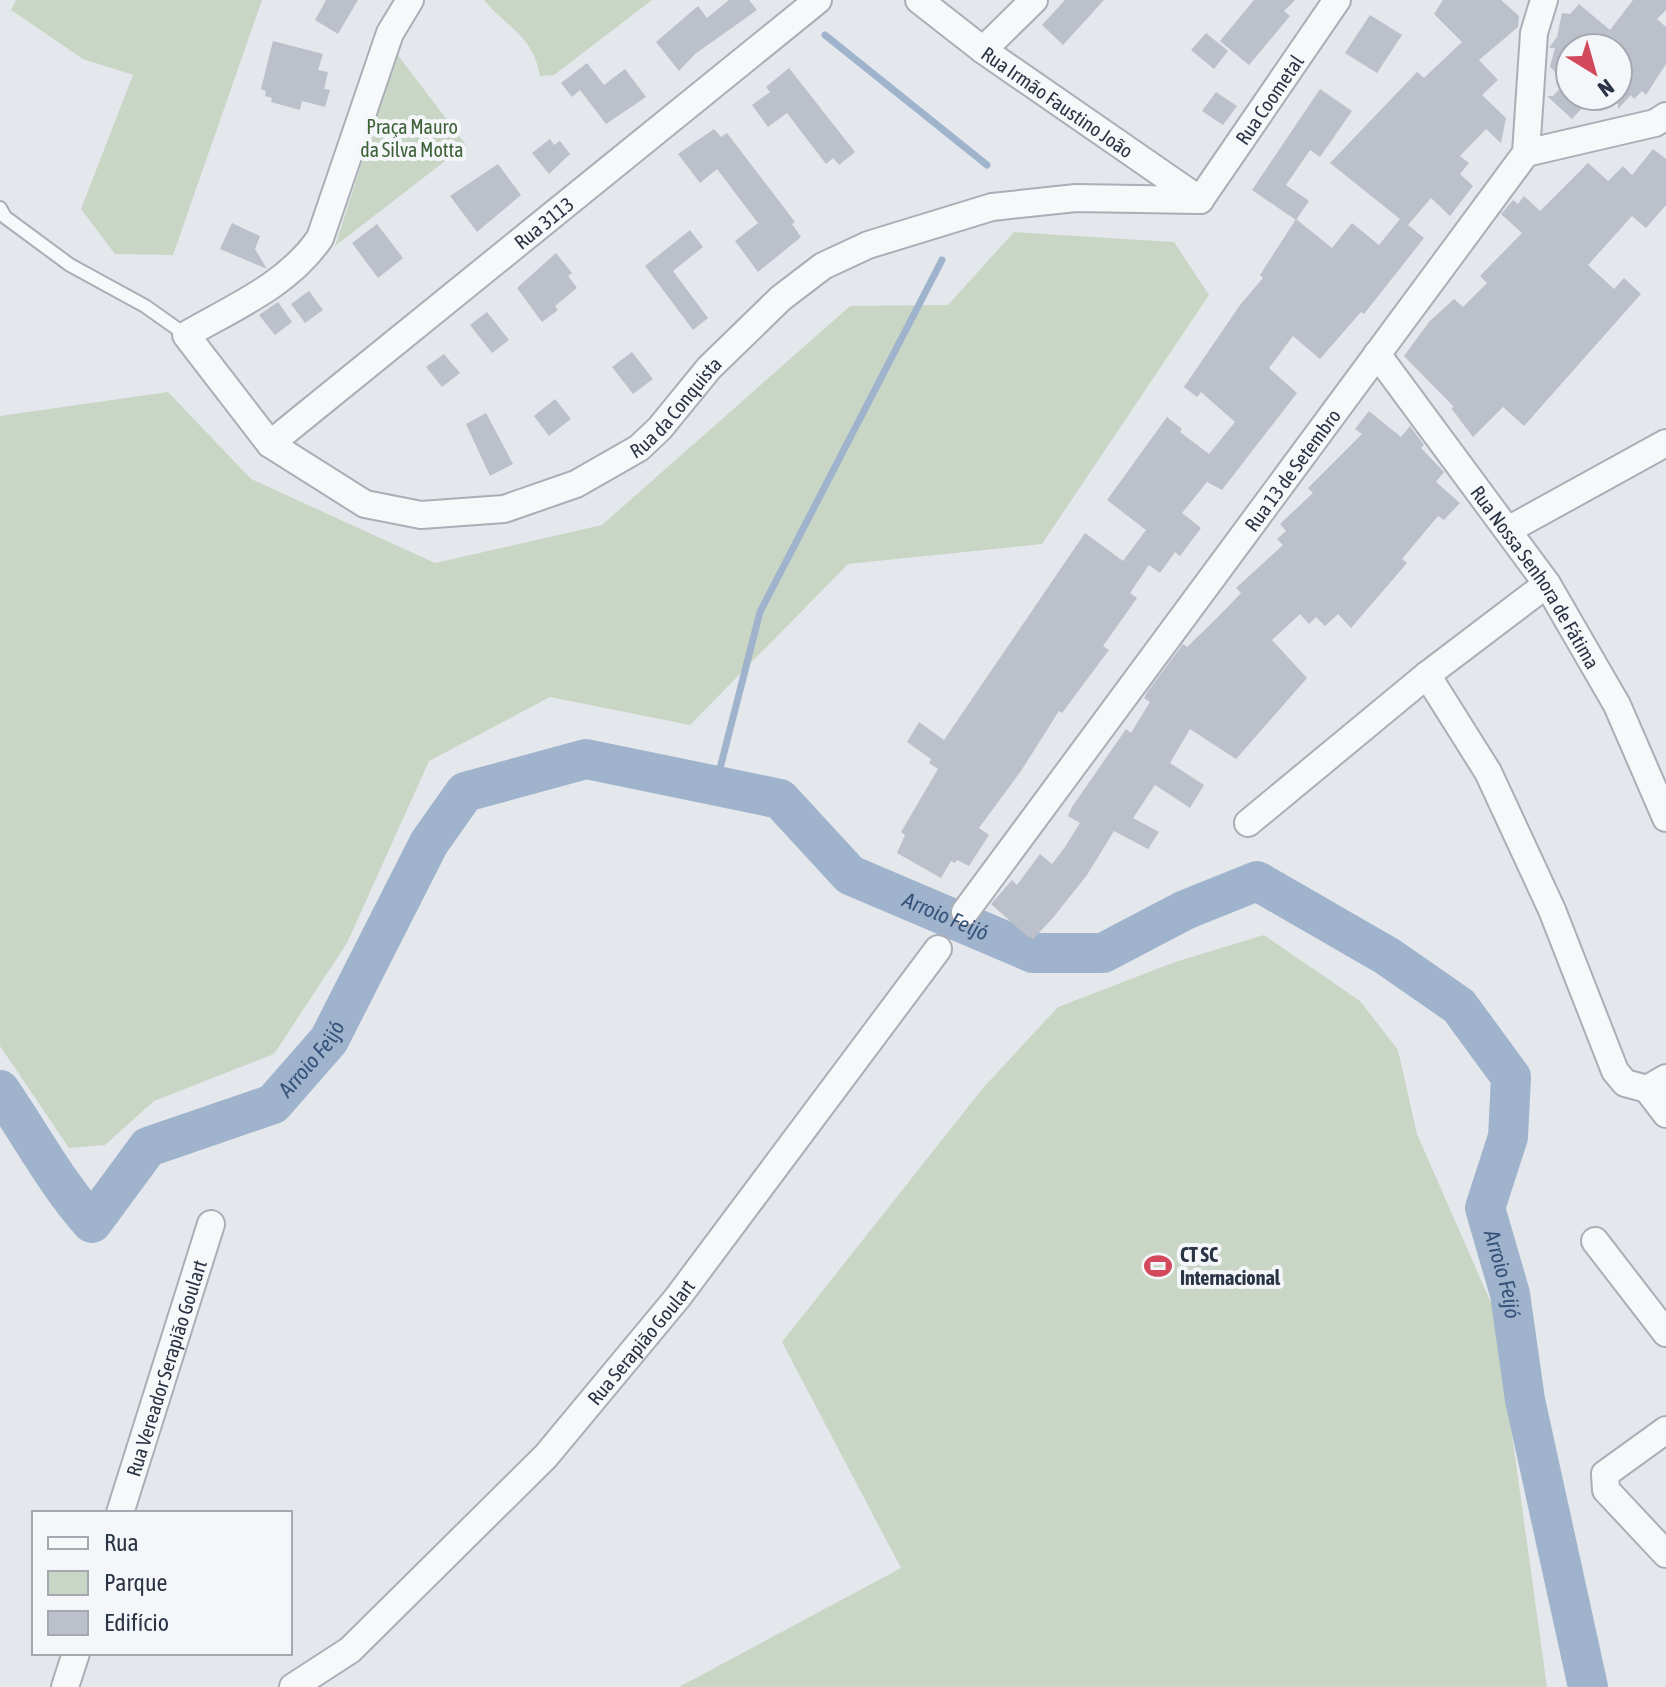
<svg xmlns="http://www.w3.org/2000/svg" width="1666" height="1687" font-family="'Asap Condensed',sans-serif">
  <style>
    .green { fill: #c9d6c5 }
    .lines { fill: none; stroke-linecap: round; stroke-linejoin: round }
    .stream { stroke: #9fb4cc; stroke-width: 7 }
    .river { stroke: #9fb4cc; stroke-width: 40 }
    .building { fill: #bbc0ca }
    .lane-casing { stroke: #a9aeb7; stroke-width: 16 }
    .street-casing { stroke: #a9aeb7; stroke-width: 30 }
    .lane { stroke: #f7f8fa; stroke-width: 12 }
    .street { stroke: #f7f8fa; stroke-width: 26 }
    .labels { text-anchor: middle; dominant-baseline: central; stroke-width: 8; stroke-linejoin: round; paint-order: stroke }
    .street-label { font-size: 20px; fill: #2b3445; stroke: #f4f6f9 }
    .park-label { font-size: 20px; fill: #3f6138; stroke: #f4f6f9 }
    .poi-label { font-size: 20px; font-weight: bold; fill: #2b3445; stroke: #f4f6f9; text-anchor: start }
    .water-label { font-size: 22px; font-style: italic; fill: #34527a; stroke: #f4f6f9 }
  </style>
  <rect width="100%" height="100%" fill="#e4e7ec"/>
  <path class="green" d="M16,0H262L173,255L115,254L81,209L133,75L83,59L11,10Z
    M484,0H652L554,75L540,76C533,35 507,28 484,0Z
    M397,54L466,145L335,246Z
    M1014,232L1174,242L1209,295L1042,544L848,564L690,725L550,697L429,761L347,943L274,1054L154,1101L105,1145L69,1148L0,1046V416L168,392L251,479L435,563L602,525L850,306L948,305Z
    M1264,935L1360,1001L1398,1050L1417,1134L1495,1312L1547,1687H679L901,1568L782,1342L983,1088L1058,1007L1175,962Z"/>
  <g class="lines">
    <path class="stream" d="M825,35L987,165
      M716,784L760,612L942,260"/>
    <path class="river" id="s1" d="M0,1090C31,1135 56,1183 92,1223L148,1147L273,1104L329,1040L429,843L465,792L586,759L780,799L850,875L1033,953H1103L1185,910L1257,881L1387,956L1459,1006L1511,1077L1508,1137L1485,1208L1510,1294L1525,1400L1588,1687"/>
  </g>
  <path class="building" d="M326,0H358L338,34L315,20Z
    M729,0H749L757,10L695,54L679,71L656,42L698,6L707,18Z
    M1065,0H1104L1063,45L1042,25Z
    M1254,0H1295L1284,11L1290,16L1249,65L1220,41Z
    M1443,0H1501L1519,16L1518,27L1479,60L1498,80L1482,95L1506,118L1501,143L1486,129L1460,156L1469,163L1460,174L1473,186L1450,216L1431,198L1408,225L1424,238L1364,314L1361,312L1320,359L1293,336L1269,368L1297,393L1222,490L1207,482L1182,513L1201,528L1180,556L1175,552L1160,573L1149,565L1130,593L1137,598L1103,646L1109,650L1062,713L1059,711L1021,771L979,828L989,835L969,866L957,860L955,863L951,861L941,878L897,853L905,835L901,832L938,769L929,763L931,759L907,742L919,722L944,740L1085,533L1123,561L1146,530L1107,500L1167,417L1182,429L1180,432L1209,454L1235,422L1201,392L1197,397L1184,387L1240,305L1263,278L1260,275L1296,219L1332,248L1352,223L1379,245L1400,219L1330,163L1417,72L1424,78L1462,42L1434,14Z
    M1633,0H1666V10L1657,19L1666,27V64L1646,95L1642,91L1634,99L1631,95L1618,109V48H1570V96H1593L1572,119L1547,96H1553L1566,82L1550,67L1555,48H1549L1557,37L1562,13L1570,14L1579,4L1610,30Z
    M1370,15L1402,35L1377,73L1345,53Z
    M1206,33L1228,51L1214,69L1191,50Z
    M273,41L323,54L318,70L328,72L324,89L330,90L325,107L302,101L300,110L271,102L272,98L265,96L266,91L261,89Z
    M587,63L604,85L625,69L646,97L606,124L580,90L572,97L561,83Z
    M789,68L855,152L839,165L833,158L826,164L787,113L768,127L752,105L770,92L766,87Z
    M1320,89L1352,111L1320,157L1310,150L1286,185L1309,201L1296,220L1252,190Z
    M1216,92L1237,106L1223,125L1202,111Z
    M714,129L721,137L727,133L795,222L792,224L801,237L758,272L735,241L758,223L717,169L700,183L678,154Z
    M550,139L554,145L560,141L570,154L549,174L532,153Z
    M1653,149L1666,159V205L1646,228L1632,216L1588,265L1614,289L1624,278L1641,294L1524,426L1503,407L1473,437L1451,408L1454,407L1404,356L1429,322L1454,299L1463,307L1487,283L1480,276L1522,233L1501,214L1513,200L1518,204L1524,196L1540,211L1588,163L1608,181L1623,166L1632,175Z
    M498,164L521,195L477,232L450,196Z
    M232,223L260,236L255,249L267,269L220,249Z
    M377,224L403,258L378,278L352,243Z
    M690,230L703,247L673,271L708,318L693,330L645,266Z
    M556,253L572,273L568,276L577,288L555,306L558,310L542,322L517,288Z
    M309,291L323,310L305,323L291,304Z
    M278,302L292,322L275,335L259,315Z
    M487,312L509,340L492,353L470,325Z
    M632,352L653,379L633,394L612,367Z
    M444,354L460,373L442,387L426,367Z
    M555,399L571,419L549,436L534,416Z
    M1369,411L1401,437L1410,426L1424,445L1421,448L1444,472L1436,482L1460,503L1444,520L1438,516L1402,559L1407,563L1351,628L1338,614L1325,626L1316,617L1309,624L1300,614L1272,640L1307,678L1236,759L1190,729L1170,763L1204,785L1190,808L1155,785L1133,818L1159,832L1148,849L1114,831L1087,875L1052,919L1033,939L1027,936L991,904L1012,880L1017,885L1040,854L1052,864L1065,847L1080,823L1068,816L1072,807L1126,729L1131,733L1150,702L1144,698L1148,691L1183,644L1187,647L1217,618L1241,593L1236,588L1283,545L1277,539L1286,531L1280,524L1313,493L1308,488L1362,434L1355,429Z
    M486,413L513,464L490,476L466,424Z"/>
  <g class="lines">
    <g class="lane-casing">
      <path id="lane" d="M0,208L5,217L70,265L145,306L186,335"/>
    </g>
    <g class="street-casing">
      <g id="street">
        <path id="s2" d="M410,0L390,33L320,238C288,285 234,307 186,335L270,444L365,504L421,515L504,509L576,484L639,448L660,428L709,368L781,298L823,266L868,245L992,207L1076,198L1200,200"/>
        <path id="s3" d="M919,0L983,50L1200,200"/>
        <path d="M983,50L1034,0"/>
        <path d="M1526,153L1655,123L1666,116"/>
        <path id="s4" d="M1200,200L1337,0"/>
        <path id="s5" d="M1377,354L1547,584L1617,705L1666,818"/>
        <path id="s6" d="M270,444L818,0"/>
        <path d="M1508,530L1666,443"/>
        <path d="M1427,675L1488,772L1552,910L1615,1071L1625,1083L1647,1089"/>
        <path d="M1248,823L1427,675L1547,584"/>
        <path id="s7" d="M965,912L1526,153L1534,33L1544,0"/>
        <path d="M1666,1078L1647,1089L1666,1114"/>
        <path d="M1595,1241L1666,1333"/>
        <path d="M1666,1430L1605,1474L1606,1490L1666,1554"/>
        <path id="s8" d="M120,1513L211,1224"/>
        <path d="M65,1687L76,1653"/>
        <path id="s9" d="M293,1687L350,1650L546,1456L678,1297L938,949"/>
      </g>
    </g>
    <use href="#lane" class="lane"/>
    <use href="#street" class="street"/>
  </g>
  <defs>
    <g id="stadium-bare" transform="scale(2.16)"><path d="M0-5a6.5 5 0 1 0 0 10a6.5 5 0 1 0 0-10ZM-3.5-1.8h7v3.6h-7Z" fill="#d1495b" stroke="#f4f6f9" stroke-width="2.5" paint-order="stroke"/></g>
  </defs>
  <g fill-rule="evenodd">
    <use href="#stadium-bare" x="1158" y="1266"/>
  </g>
  <g class="labels">
    <g class="street-label">
      <text stroke="none"><textPath href="#s4" startOffset="122">Rua Coometal</textPath></text>
      <text stroke="none"><textPath href="#s3" startOffset="172">Rua Irmão Faustino João</textPath></text>
      <text stroke="none"><textPath href="#s6" startOffset="352">Rua 3113</textPath></text>
      <text stroke="none"><textPath href="#s2" startOffset="1016">Rua da Conquista</textPath></text>
      <text stroke="none"><textPath href="#s7" startOffset="550">Rua 13 de Setembro</textPath></text>
      <text stroke="none"><textPath href="#s5" startOffset="274">Rua Nossa Senhora de Fátima</textPath></text>
      <text stroke="none"><textPath href="#s9" startOffset="492">Rua Serapião Goulart</textPath></text>
      <text stroke="none"><textPath href="#s8" startOffset="152">Rua Vereador Serapião Goulart</textPath></text>
    </g>
    <g class="park-label">
      <text x="412" y="126">Praça Mauro<tspan x="412" dy="23">da Silva Motta</tspan></text>
    </g>
    <g class="poi-label">
      <text x="1180" y="1254">CT SC<tspan x="1180" dy="23">Internacional</tspan></text>
    </g>
    <g class="water-label">
      <text stroke="none"><textPath href="#s1" startOffset="1288">Arroio Feijó</textPath></text>
      <text stroke="none"><textPath href="#s1" startOffset="448">Arroio Feijó</textPath></text>
      <text stroke="none"><textPath href="#s1" startOffset="2152">Arroio Feijó</textPath></text>
    </g>
  </g>
  <rect x="32" y="1511" width="260" height="144" fill="#f4f6f9" stroke="#a4a8b1" stroke-width="2"/>
  <rect x="48" y="1537" width="40" height="12" fill="#f7f8fa" stroke="#a4a8b1" stroke-width="2"/>
  <text x="104" y="1551" font-size="24" fill="#2b3445">Rua</text>
  <rect x="48" y="1571" width="40" height="24" fill="#c9d6c5" stroke="#a4a8b1" stroke-width="2"/>
  <text x="104" y="1591" font-size="24" fill="#2b3445">Parque</text>
  <rect x="48" y="1611" width="40" height="24" fill="#bbc0ca" stroke="#a4a8b1" stroke-width="2"/>
  <text x="104" y="1631" font-size="24" fill="#2b3445">Edifício</text>
  <g transform="translate(1594 72) rotate(143)"><circle r="38" fill="#f4f6f9" stroke="#a4a8b1" stroke-width="2"/>
  <path d="M0-6L14 30L0 20L-14 30Z" fill="#d1495b"/>
  <text y="-12" font-size="22" font-weight="bold" text-anchor="middle" fill="#2b3445">N</text>
  </g>
</svg>
